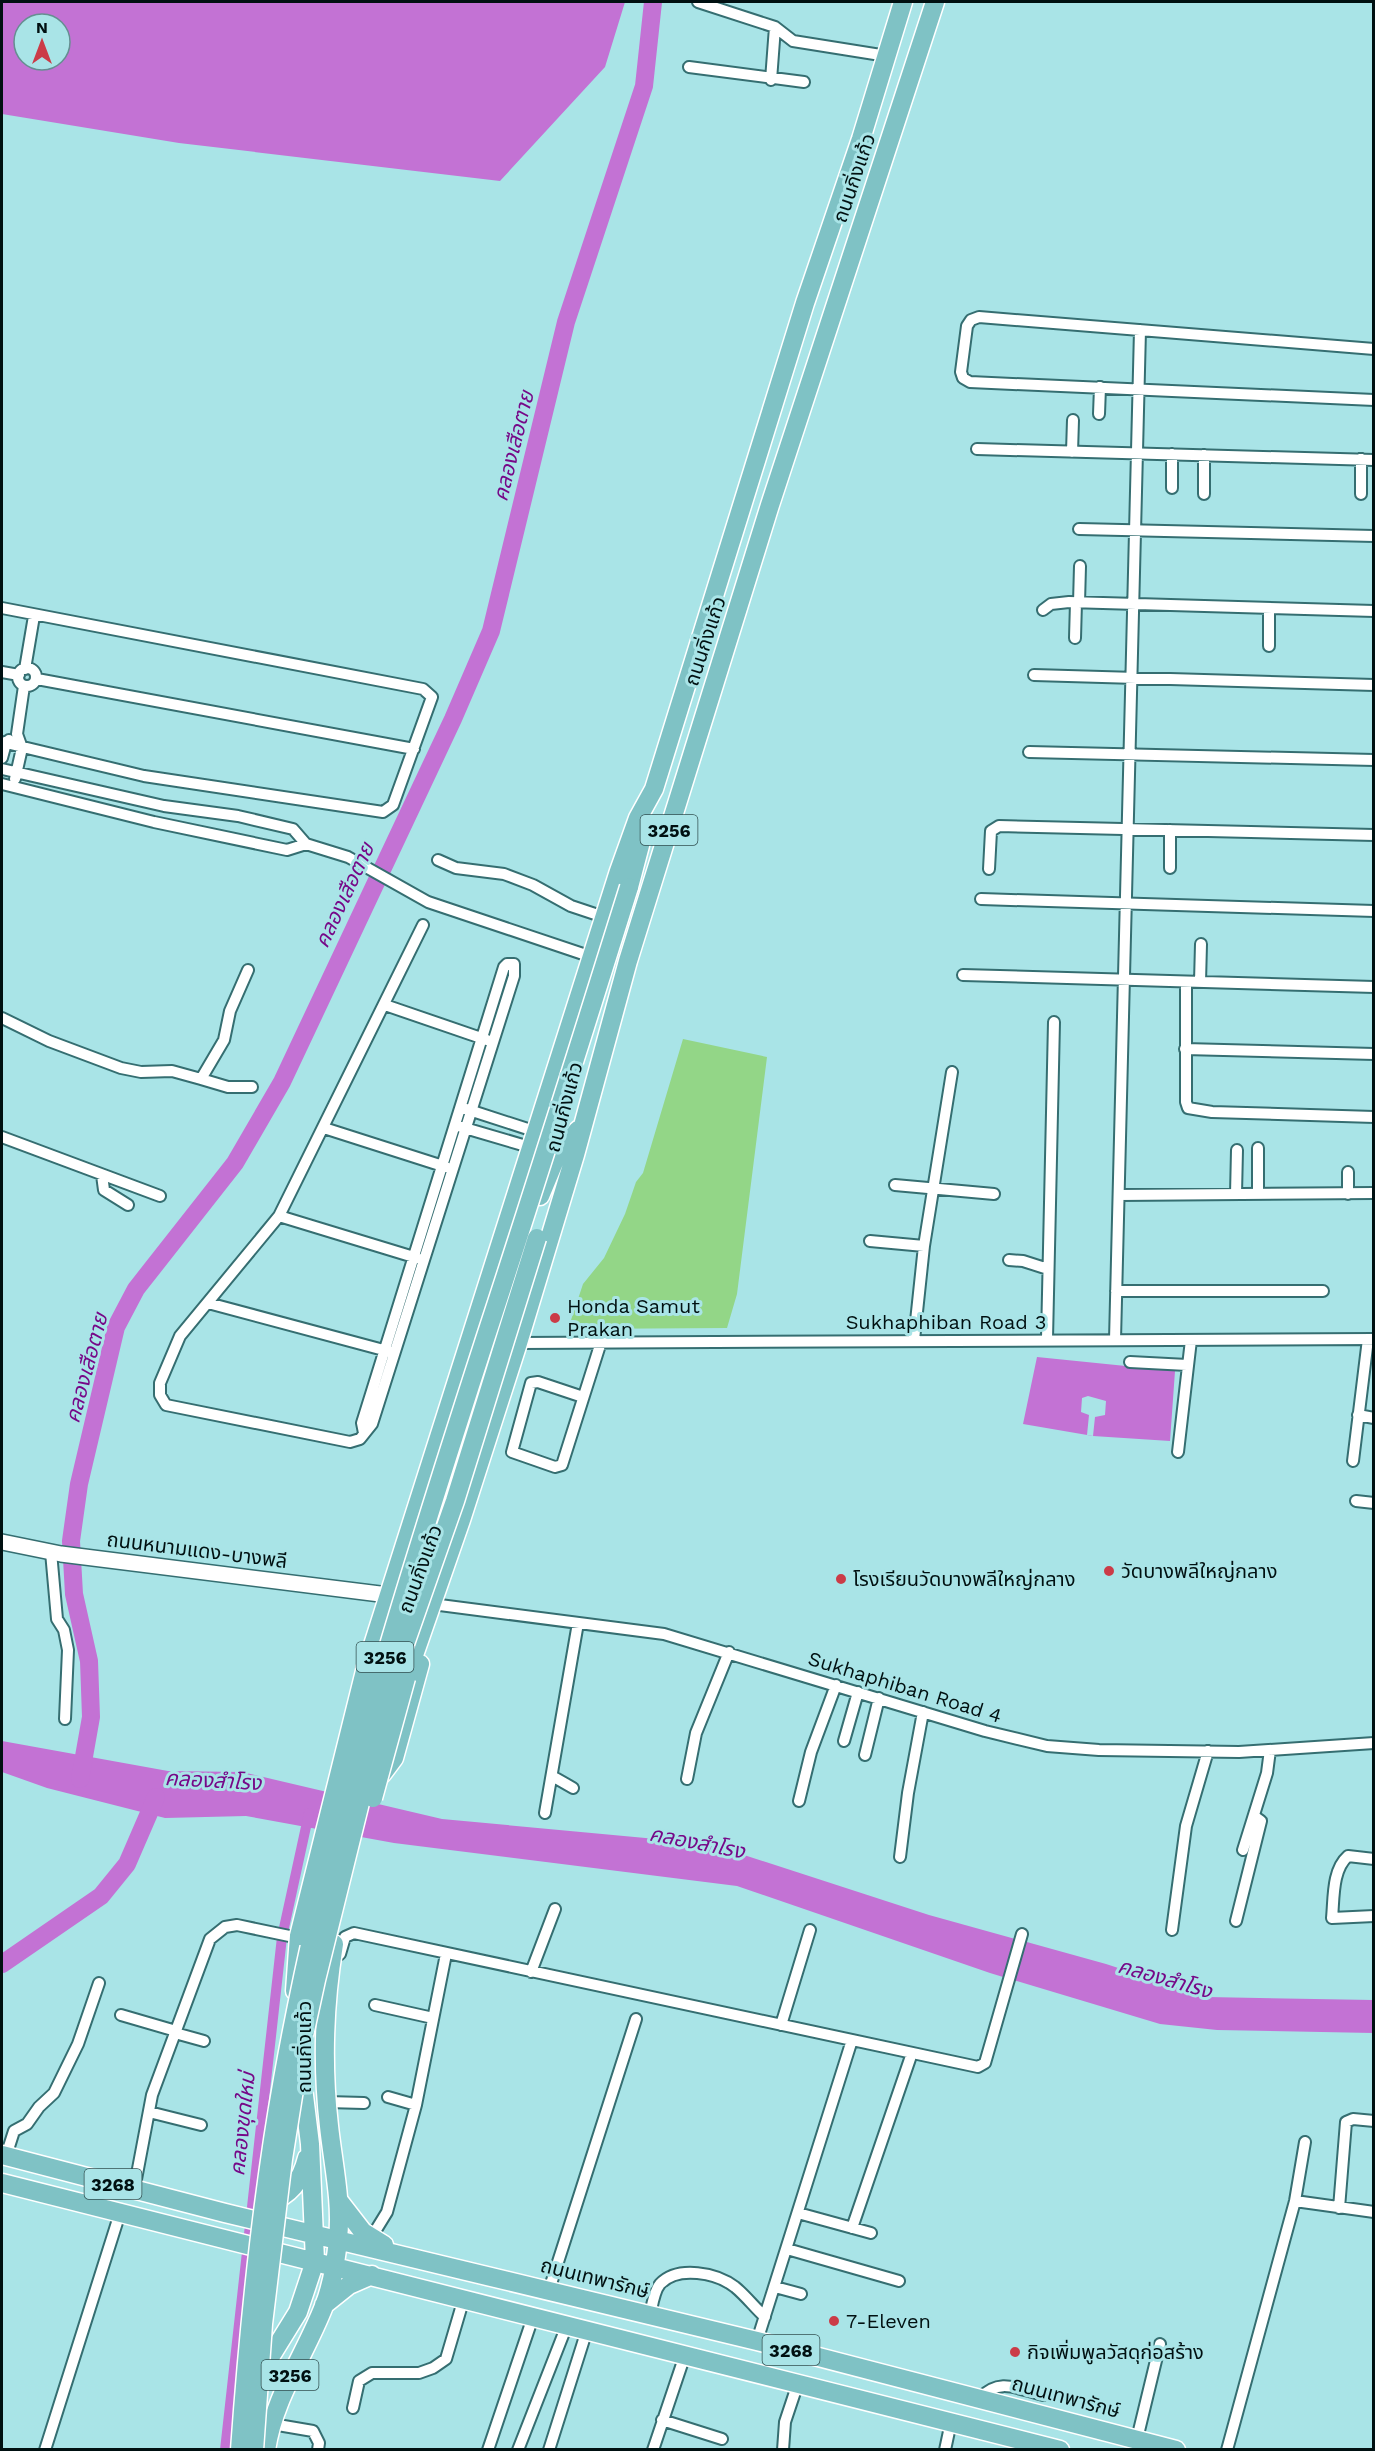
<svg xmlns="http://www.w3.org/2000/svg" width="1375" height="2451" font-family="'Work Sans','Noto Sans Thai',sans-serif">
  <style>
    .green { fill: #93d687 }
    .water { fill: #c372d4; fill-rule: evenodd }
    .pier { fill: #a9e4e7 }
    .lines { fill: none; stroke-linecap: round; stroke-linejoin: round }
    .canal { stroke: #c372d4; stroke-width: 10 }
    .river { stroke: #c372d4; stroke-width: 18 }
    .minor-casing { stroke: #356e71; stroke-width: 14 }
    .secondary-casing { stroke: #356e71; stroke-width: 18 }
    .primary-casing { stroke: #fff; stroke-width: 21 }
    .minor { stroke: #fff; stroke-width: 10 }
    .secondary { stroke: #fff; stroke-width: 15 }
    .primary { stroke: #7fc2c5; stroke-width: 18 }
    .primary-bridge-casing { stroke: #fff; stroke-width: 21; stroke-linecap: butt }
    .primary-bridge { stroke: #7fc2c5; stroke-width: 18 }
    .poi-dot { fill: #cb3b47; stroke: #a9e4e7; stroke-width: 2 }
    .labels { text-anchor: middle; dominant-baseline: central; stroke-width: 6; stroke-linejoin: round; paint-order: stroke }
    .shield { fill: #a9e4e7; stroke: #335051; stroke-width: 1.5 }
    .shield-label { font-size: 18px; font-weight: bold; fill: #001011 }
    .street-label { font-size: 20px; fill: #001011; stroke: #a9e4e7 }
    .poi-label { font-size: 20px; fill: #001011; stroke: #a9e4e7; text-anchor: start }
    .water-label { font-size: 21px; font-style: italic; fill: #760888; stroke: #a9e4e7 }
  </style>
  <rect width="100%" height="100%" fill="#a9e4e7"/>
  <path class="green" d="M683,1039L767,1057L737,1294L727,1328L568,1329L583,1284L604,1258L625,1214L636,1182L643,1173Z"/>
  <path class="water" d="M2,2H625L605,67L500,181L179,143L2,114ZM24,24H60V60H24Z
    M1037,1357L1175,1371L1170,1441L1093,1436L1023,1424Z
    M2,1741L168,1771L242,1772L442,1819L710,1844L929,1915L1106,1964L1207,1997L1373,2000V2033L1217,2030L1160,2024L990,1973L737,1886L394,1843L246,1816L165,1818L47,1788L2,1772Z"/>
  <path class="pier" d="M1088,1396L1106,1401L1105,1415L1095,1417L1093,1436L1087,1435L1089,1415L1081,1412L1082,1398Z"/>
  <g class="lines">
    <path class="canal" d="M225,2450L282,1937L309,1813"/>
    <path class="river" d="M80,1779L91,1717L89,1661L74,1594L71,1541L79,1484L116,1327L136,1289L235,1163L282,1082L453,719L491,631L566,322L644,86L653,2
      M2,1964L101,1896L127,1864L156,1797"/>
    <g class="minor-casing">
      <path id="minor" d="M698,2L775,27L793,41L887,56
        M689,67L804,82
        M771,80L775,27
        M1374,349L979,317L971,320L967,326L961,372L963,378L970,382L1374,400
        M1099,414L1100,387
        M977,449L1374,460
        M1072,452L1073,420
        M1172,454V488
        M1361,459V494
        M1204,494V455
        M1079,529L1374,536
        M1079,603L1080,566
        M2,608L423,689L432,697L393,805L383,812L144,776L2,742
        M1043,610L1051,604L1069,602L1374,611
        M1075,638L1076,602
        M1269,646V609
        M18 677a9 9 0 1 1 18 0a9 9 0 1 1-18 0Z
        M25,669L34,616
        M2,672L19,675
        M1034,675L1374,685
        M37,679L414,749
        M1029,752L1374,760
        M2,758L6,743L9,740
        M2,769L164,806L238,816L293,829L306,844L348,857L428,902L592,957
        M15,779L22,748L17,734L24,686
        M2,784L154,822L287,850L306,844
        M438,860L456,868L504,874L533,885L571,906L604,917
        M1170,868V830
        M989,869L991,831L999,826L1374,835
        M981,899L1374,911
        M963,975L1374,987
        M1186,982V1102L1188,1108L1212,1112L1374,1117
        M1200,982L1201,944
        M385,1005L487,1040
        M2,1018L49,1041L121,1068L141,1072L172,1071L201,1079L224,1040L230,1011L248,970
        M1185,1049L1374,1054
        M201,1079L228,1087H252
        M463,1108L537,1132
        M458,1126L533,1148
        M324,1128L446,1167
        M2,1137L160,1196
        M1258,1148V1194
        M1348,1172V1194
        M102,1175L104,1190L128,1205
        M895,1185L994,1194
        M1236,1194L1237,1150
        M1119,1195L1374,1193
        M279,1216L417,1258
        M870,1241L924,1246
        M1009,1260L1023,1261L1048,1269
        M1116,1291H1323
        M208,1303L391,1352
        M1047,1339L1054,1022
        M914,1340L924,1246L952,1072
        M1115,1340L1140,330
        M518,1343L1374,1339
        M1130,1362L1187,1365
        M583,1397L538,1382L531,1383L512,1452L555,1467L562,1465L601,1342
        M1358,1415L1374,1418
        M364,1433L362,1423L504,967L507,964H514V976L372,1424L360,1439L350,1442L166,1405L160,1395V1383L180,1336L279,1216L423,925
        M1178,1452L1191,1340
        M1353,1461L1368,1339
        M1356,1501L1374,1503
        M51,1552L57,1619L64,1630L68,1650L65,1719
        M432,1604L664,1634L985,1731L1047,1746L1099,1750L1239,1752L1374,1743
        M844,1741L858,1692
        M865,1755L879,1698
        M552,1776L573,1788
        M687,1779L696,1733L729,1652
        M799,1801L811,1752L836,1685
        M545,1813L578,1623
        M1243,1850L1267,1773L1270,1750
        M900,1857L908,1793L923,1712
        M1374,1859L1348,1856C1332,1870 1334,1898 1332,1918L1374,1916
        M1236,1921L1261,1821L1254,1816
        M1172,1930L1186,1826L1208,1751
        M340,1954L345,1937L354,1933L978,2067L985,2063L1022,1934
        M531,1972L555,1909
        M375,2005L433,2018
        M121,2015L176,2031
        M781,2025L810,1930
        M175,2033L204,2041
        M388,2097L416,2105
        M327,2102L364,2103
        M149,2112L201,2125
        M6,2156L14,2131L27,2124L39,2107L54,2093L78,2044L99,1983
        M134,2190L152,2095L210,1939L225,1927L237,1925L299,1938
        M1295,2201L1374,2212
        M1339,2208L1346,2122L1353,2119L1374,2121
        M798,2213L871,2233
        M852,2228L912,2053
        M371,2238L387,2212L416,2105L446,1954
        M787,2249L899,2281
        M775,2287L801,2294
        M549,2290L636,2019
        M650,2315C652,2306 654,2291 660,2284C678,2265 717,2273 735,2287C746,2296 755,2308 765,2317
        M757,2341L852,2040
        M980,2398C1000,2377 1017,2389 1043,2395
        M353,2408L359,2381L372,2373H419L433,2368L446,2359L464,2298
        M662,2420L722,2439
        M272,2424L313,2431L319,2443L318,2450
        M1137,2439L1160,2344
        M45,2450L120,2213
        M488,2450L533,2317
        M518,2450L567,2325
        M549,2450L587,2330
        M653,2450L685,2355
        M783,2450L785,2422L798,2383
        M945,2450L951,2422
        M1227,2450L1295,2201L1305,2142"/>
    </g>
    <g class="secondary-casing">
      <path id="secondary" d="M2,1542L61,1554L388,1595"/>
    </g>
    <g class="primary-casing">
      <path id="primary" d="M629,887L643,834
        M540,1196L557,1155L578,1130
        M366,1667L619,871L638,818L654,789L805,303L861,139L903,2
        M406,1678L461,1520L518,1343L575,1155L628,961L770,505L935,2
        M374,1772L382,1774L394,1758L420,1664
        M295,1991L299,1936
        M2,2155L225,2213L757,2341L1176,2450
        M2,2183L1060,2450
        M339,2201L363,2232L384,2245
        M267,2204C290,2195 301,2182 307,2158
        M324,2305L349,2285L372,2275
        M256,2380L298,2312L315,2261L310,2144L300,2063
        M266,2450C274,2397 305,2355 324,2306C332,2286 336,2261 338,2239C342,2201 333,2164 329,2126C322,2065 324,2004 334,1944"/>
    </g>
    <use href="#minor" class="minor"/>
    <use href="#secondary" class="secondary"/>
    <use href="#primary" class="primary"/>
    <g class="primary-bridge-casing">
      <path id="primary-bridge" d="M373,1798L406,1678
        M299,1936L366,1667
        M240,2450C249,2325 261,2202 283,2079C328,1826 407,1580 486,1336C535,1187 582,1037 629,887
        M254,2450L263,2324L283,2159L299,2058L316,1980L386,1698L455,1501L537,1238"/>
    </g>
    <use href="#primary-bridge" class="primary-bridge"/>
  </g>
  <g class="poi-dot">
    <circle cx="555" cy="1318" r="6"/>
    <circle cx="1109" cy="1571" r="6"/>
    <circle cx="841" cy="1579" r="6"/>
    <circle cx="834" cy="2321" r="6"/>
    <circle cx="1015" cy="2352" r="6"/>
  </g>
  <g class="labels">
    <g class="shield">
      <rect x="640.5" y="815" width="57" height="30" rx="4.5"/>
      <rect x="356.5" y="1642" width="57" height="30" rx="4.5"/>
      <rect x="84.5" y="2169" width="57" height="30" rx="4.5"/>
      <rect x="762.5" y="2335" width="57" height="30" rx="4.5"/>
      <rect x="261.5" y="2360" width="57" height="30" rx="4.5"/>
    </g>
    <g class="shield-label">
      <text x="669" y="830">3256</text>
      <text x="385" y="1657">3256</text>
      <text x="113" y="2184">3268</text>
      <text x="791" y="2350">3268</text>
      <text x="290" y="2375">3256</text>
    </g>
    <g class="street-label">
      <text transform="translate(854 178) rotate(-71)">ถนนกิ่งแก้ว</text>
      <text transform="translate(705 641) rotate(-72)">ถนนกิ่งแก้ว</text>
      <text transform="translate(564 1107) rotate(-75)">ถนนกิ่งแก้ว</text>
      <text x="946" y="1322">Sukhaphiban Road 3</text>
      <text transform="translate(197 1550) rotate(7)">ถนนหนามแดง-บางพลี</text>
      <text transform="translate(420 1569) rotate(-70)">ถนนกิ่งแก้ว</text>
      <text transform="translate(905 1687) rotate(17)">Sukhaphiban Road 4</text>
      <text transform="translate(304 2047) rotate(-90)">ถนนกิ่งแก้ว</text>
      <text transform="translate(595 2278) rotate(14)">ถนนเทพารักษ์</text>
      <text transform="translate(1066 2397) rotate(15)">ถนนเทพารักษ์</text>
    </g>
    <g class="poi-label">
      <text x="567" y="1306">Honda Samut<tspan x="567" dy="23">Prakan</tspan></text>
      <text x="1121" y="1571">วัดบางพลีใหญ่กลาง</text>
      <text x="853" y="1579">โรงเรียนวัดบางพลีใหญ่กลาง</text>
      <text x="846" y="2321">7-Eleven</text>
      <text x="1027" y="2352">กิจเพิ่มพูลวัสดุก่อสร้าง</text>
    </g>
    <g class="water-label">
      <text transform="translate(513 446) rotate(-76)">คลองเสือตาย</text>
      <text transform="translate(344 895) rotate(-65)">คลองเสือตาย</text>
      <text transform="translate(86 1368) rotate(-75)">คลองเสือตาย</text>
      <text transform="translate(213 1780) rotate(3)">คลองสำโรง</text>
      <text transform="translate(697 1842) rotate(11)">คลองสำโรง</text>
      <text transform="translate(1165 1978) rotate(16)">คลองสำโรง</text>
      <text transform="translate(242 2124) rotate(-84)">คลองขุดใหม่</text>
    </g>
  </g>
  <rect width="1375" height="2451" fill="none" stroke="#001011" stroke-width="6"/>
  <g transform="translate(42 42)"><circle r="28" fill="#a9e4e7" stroke="#658f91" stroke-width="1.5"/>
  <path d="M0-4.5L10 22L0 15L-10 22Z" fill="#cb3b47"/>
  <text y="-9" font-size="16" font-weight="bold" text-anchor="middle" fill="#001011">N</text>
  </g>
</svg>
